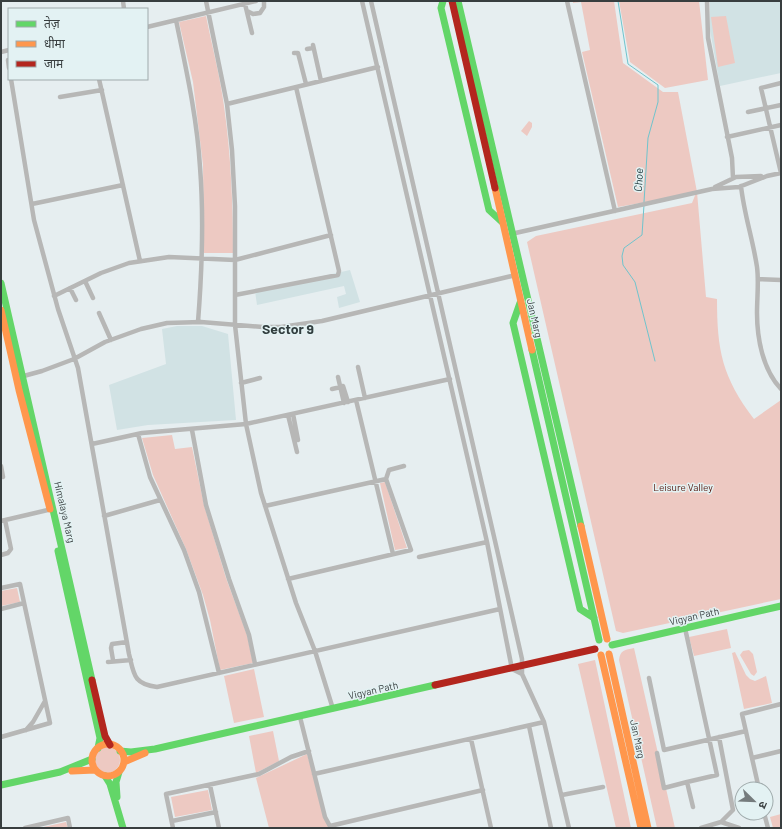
<svg xmlns="http://www.w3.org/2000/svg" width="782" height="829" font-family="Barlow,'Noto Sans Devanagari',sans-serif">
  <style>
    .built { fill: #d1e2e4 }
    .green { fill: #edc9c2 }
    .lines { fill: none; stroke-linecap: round; stroke-linejoin: round }
    .stream { stroke: #6fc4cd; stroke-width: 1 }
    .street { stroke: #b7b7b6; stroke-width: 4.5 }
    .fast { stroke: #63d668; stroke-width: 7 }
    .slow { stroke: #ff974d; stroke-width: 7 }
    .jam { stroke: #b3261e; stroke-width: 7 }
    .labels { text-anchor: middle; dominant-baseline: central; stroke-width: 3; stroke-linejoin: round; paint-order: stroke }
    .street-label { font-size: 10px; fill: #383e3f; stroke: #e3f2f3 }
    .park-label { font-size: 10px; fill: #53140b; stroke: #e3f2f3 }
    .water-label { font-size: 11px; font-style: italic; fill: #1a3336; stroke: #e3f2f3 }
    .district-label { font-size: 14px; font-weight: bold; fill: #323e3f; stroke: #e3f2f3 }
  </style>
  <rect width="100%" height="100%" fill="#e6eef0"/>
  <path class="built" d="M710,1H781V73L720,86L710,30Z
    M350,270L360,302L339,308L337,297L346,294L344,286L257,305L255,291Z
    M177,326H202L228,334L236,420L148,425L117,430L109,385L166,364L162,329Z"/>
  <path class="green" d="M573,1H614L623,63L663,92H678L697,192L706,297L717,299C717,350 722,377 754,419L781,400V599L623,633L616,631L527,242L536,236L692,203L696,193L618,207L582,52L590,50L581,2L573,3Z
    M619,1H699L708,80L665,88L630,62Z
    M206,16C212,46 220,76 224,106C231,155 233,204 233,253H204L203,165L193,82L179,22Z
    M726,16L735,63L718,67L711,17Z
    M529,121L532,123V127L527,136L521,131Z
    M172,435L175,449L192,447L204,505L226,578L247,635L253,663L220,670L210,620L203,595L186,549L153,475L142,438Z
    M385,482L407,548L395,550L380,483Z
    M17,588L20,602L1,606V591Z
    M727,629L731,648L694,656L689,637Z
    M634,648L675,828H657L619,660C620,650 625,650 634,648Z
    M749,650L753,654L757,672L754,676L751,674L740,655L743,651Z
    M735,652L746,675L750,679L755,681L766,676L772,703L744,709L732,653Z
    M595,660L631,828H616L578,664Z
    M254,669L264,717L234,723L224,676Z
    M273,731L279,761L256,773L249,736Z
    M94 760a13 13 0 1 1 26 0a13 13 0 1 1-26 0Z
    M307,754L329,828H269L256,778Z
    M208,790L212,810L175,817L171,797Z
    M781,814V828H773L770,817Z
    M66,822L68,828H39Z"/>
  <g class="lines">
    <path class="stream" d="M618,1L628,64L658,85V102L648,138L644,202
      M644,205L642,235L624,248L622,256L623,265L635,282L655,361"/>
    <path class="street" d="M123,1L124,9
      M206,1L227,104L232,150L235,206V325L246,424L261,493L296,603L315,651L333,709
      M362,1L487,542L512,669L522,674
      M371,1L512,615L522,659V674L544,722L569,828
      M567,1L615,211
      M707,1L708,38L732,158L733,178
      M245,4L252,33
      M247,11L253,14L260,13L264,7V1
      M176,20C186,69 197,117 200,167C204,218 202,271 198,322
      M147,27L256,1
      M313,45L321,81
      M307,49L313,48
      M1,52L9,50
      M294,53H298L306,84
      M9,60H8L9,68
      M11,79L34,220L58,309L78,368L129,654C134,674 133,684 157,687L500,609
      M99,79L140,261
      M60,97L102,90
      M227,104L378,67
      M748,112L781,105
      M727,137L781,125
      M781,173L761,88L781,83
      M741,186C744,214 753,240 757,267C759,282 757,297 757,313C757,339 763,370 781,389
      M715,187L736,177L761,176
      M32,204L123,185
      M511,234L712,189L739,187L767,176L781,173
      M758,279L781,280
      M85,281L93,298
      M70,288L76,300
      M235,295L338,275L339,271L296,87
      M54,296L101,273L129,263L169,257L235,260L331,235
      M99,313L111,340
      M358,367L365,398
      M20,377L42,371L74,359L105,342L141,329L167,323L201,322L263,327H281L322,321L516,275
      M338,377L344,403
      M241,383L260,378
      M343,386L348,402
      M332,389L341,387
      M356,400L393,554
      M293,414L298,440
      M288,415L297,452
      M192,430L206,505L229,579L249,635L255,664
      M138,434L150,477L184,550L199,592L219,673
      M92,444L142,433L246,424L450,379
      M1,466L3,477
      M386,479L389,470L404,466
      M265,506L386,479L411,550L288,579
      M104,516L160,500
      M1,521L52,509
      M1,555L8,553L11,549L5,520
      M419,557L487,542
      M1,588L20,584L50,723L1,737
      M1,609L24,603
      M685,628L717,775L687,782L693,807
      M113,660L111,648L112,644L127,642
      M108,662L131,660
      M649,678L664,750L746,731
      M300,717L325,817L331,828
      M529,726L551,828
      M26,730L33,722L45,701
      M471,739L491,828
      M657,753L664,788L687,782
      M752,758L781,751
      M314,774L544,722
      M210,785L219,828
      M759,789L742,714L781,704
      M562,795L603,787
      M764,813L768,828
      M172,821L216,812
      M721,822L739,828
      M330,826L483,790
      M25,828L68,818L70,828
      M173,828L166,794L259,774L291,757L309,751
      M701,828L721,822L733,810L719,737"/>
    <path class="fast" d="M443,1L441,8L489,210L502,222
      M458,1L581,526
      M1,283L92,680
      M520,303L513,323L580,609L594,618
      M532,350L599,640
      M58,551L100,738L98,748
      M612,645L781,606
      M120,751L131,752L155,749L435,685
      M105,776L110,784L123,828
      M1,785L60,772L92,759
      M117,797L116,782L119,772"/>
    <path class="slow" d="M495,188L532,350
      M1,310L19,390L50,509
      M581,526L607,639
      M609,654L648,828
      M601,655L641,828
      M92 760a16 16 0 1 1 32 0a16 16 0 1 1-32 0Z
      M124,762L145,753
      M72,771L95,770"/>
    <path class="jam" d="M452,1L495,188
      M92,680L105,736L110,745
      M435,685L595,649"/>
  </g>
  <g class="labels">
    <g class="street-label">
      <text transform="translate(535 318) rotate(77)">Jan Marg</text>
      <text transform="translate(65 512) rotate(77)">Himalaya Marg</text>
      <text transform="translate(694 616) rotate(-13)">Vigyan Path</text>
      <text transform="translate(373 690) rotate(-13)">Vigyan Path</text>
      <text transform="translate(638 739) rotate(78)">Jan Marg</text>
    </g>
    <g class="park-label">
      <text x="683" y="487">Leisure Valley</text>
    </g>
    <g class="water-label">
      <text transform="translate(638 180) rotate(-87)">Choe</text>
    </g>
    <g class="district-label">
      <text x="288" y="328">Sector 9</text>
    </g>
  </g>
  <rect width="782" height="829" fill="none" stroke="#383e3f" stroke-width="4"/>
  <rect x="8" y="8" width="140" height="72" fill="#e3f2f3" stroke="#9faaab"/>
  <rect x="16" y="21" width="20" height="6" fill="#63d668" stroke="#9faaab"/>
  <text x="44" y="28" font-size="12" fill="#383e3f">तेज़</text>
  <rect x="16" y="41" width="20" height="6" fill="#ff974d" stroke="#9faaab"/>
  <text x="44" y="48" font-size="12" fill="#383e3f">धीमा</text>
  <rect x="16" y="61" width="20" height="6" fill="#b3261e" stroke="#9faaab"/>
  <text x="44" y="68" font-size="12" fill="#383e3f">जाम</text>
  <g transform="translate(754 801) rotate(113)"><circle r="19" fill="#e3f2f3" stroke="#9faaab"/>
  <path d="M0-3L7 15L0 10L-7 15Z" fill="#757c7d"/>
  <text y="-6" font-size="11" font-weight="bold" text-anchor="middle" fill="#383e3f">उ</text>
  </g>
</svg>
